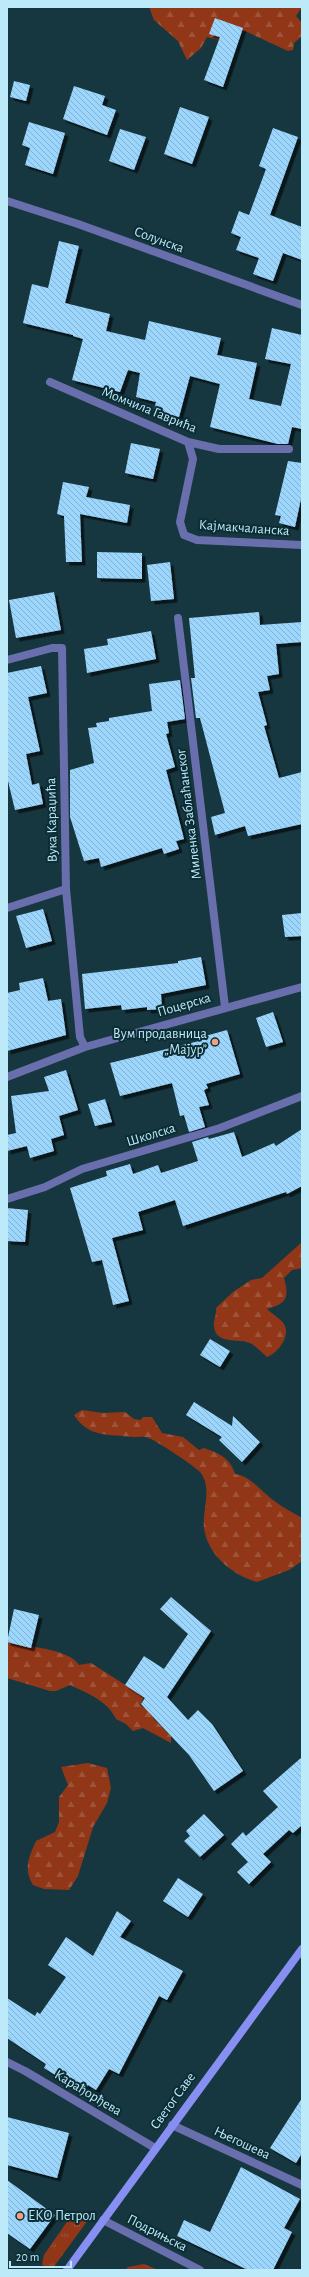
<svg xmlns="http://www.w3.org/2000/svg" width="309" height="2277" font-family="'Alegreya Sans',sans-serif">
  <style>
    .grass { fill: url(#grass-tufts) }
    .forest { fill: url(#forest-firs) }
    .building { fill: url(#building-back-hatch); filter: url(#shadow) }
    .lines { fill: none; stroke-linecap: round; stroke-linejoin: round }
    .street { stroke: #696fad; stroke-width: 8 }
    .secondary { stroke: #888ff2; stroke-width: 8 }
    .poi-dot { fill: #f39f84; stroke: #0c2d35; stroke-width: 1.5 }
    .labels { text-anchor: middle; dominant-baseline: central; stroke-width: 4; stroke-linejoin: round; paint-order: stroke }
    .street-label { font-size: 14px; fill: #bdeaf8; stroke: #0c2d35 }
    .poi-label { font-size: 14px; fill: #bdeaf8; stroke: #0c2d35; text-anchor: end }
  </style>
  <defs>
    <pattern id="grass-tufts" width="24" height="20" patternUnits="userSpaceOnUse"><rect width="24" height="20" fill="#913717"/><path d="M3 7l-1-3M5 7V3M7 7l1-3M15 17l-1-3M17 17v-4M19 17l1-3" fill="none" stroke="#9e543a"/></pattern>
    <pattern id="forest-firs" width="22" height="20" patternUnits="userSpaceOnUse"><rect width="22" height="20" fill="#913717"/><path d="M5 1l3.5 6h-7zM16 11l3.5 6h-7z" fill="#9e543a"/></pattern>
    <pattern id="building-back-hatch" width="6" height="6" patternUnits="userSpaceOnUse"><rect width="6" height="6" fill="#9cd6fd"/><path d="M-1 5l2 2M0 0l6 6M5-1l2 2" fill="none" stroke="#83b2d0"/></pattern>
    <filter id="shadow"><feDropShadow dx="3.5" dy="3.5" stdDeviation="0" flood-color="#0009"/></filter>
  </defs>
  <rect width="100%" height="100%" fill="#173740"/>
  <path class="grass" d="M79,2211L86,2214L88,2220L53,2268L42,2265L44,2255L73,2213Z
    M144,2264L158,2270H125L128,2267Z"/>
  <path class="forest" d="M149,7H302L296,16L302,23V36L294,43L293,50L288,51L245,31L228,42L207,37L201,48L187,60L178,41L154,20Z
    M302,1242V1268L292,1270L284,1278C289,1297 288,1303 267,1309C272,1314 281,1319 284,1324C291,1336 278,1353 267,1357C262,1353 256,1346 250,1343C239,1338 215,1345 214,1326C213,1320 217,1315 216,1308L233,1292L251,1280L262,1278Z
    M82,1410L103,1413L125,1412L134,1419L141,1420L143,1417H152L162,1433L183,1437L199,1450L204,1448C219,1453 231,1459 235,1474C249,1475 262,1492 273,1500C282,1507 292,1512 302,1518V1561L289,1570L257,1582C233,1575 208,1556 204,1528C202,1510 213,1488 200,1472C196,1467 155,1440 149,1438C144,1436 138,1437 133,1437C108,1434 89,1438 74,1415Z
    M7,1642C26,1647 68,1648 79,1665L91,1663L144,1697L140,1705L155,1715L153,1718L171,1736V1743L143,1728L133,1731L126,1724L116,1719C108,1701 87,1693 70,1685L56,1691H50L7,1678Z
    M88,1763L107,1768L111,1788L107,1803L93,1827L78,1876L69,1890L44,1889L33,1885C23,1869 29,1857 36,1841L55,1832L59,1822V1797L68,1785L61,1767Z"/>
  <path class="building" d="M215,18L243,28L223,87L204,80L220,37L209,34Z
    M14,81L30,85L26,101L10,97Z
    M74,86L105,96L102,105L116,110L107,135L63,119Z
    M180,107L209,117L192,164L164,154Z
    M29,122L65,133L53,174L25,165L30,148L22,145Z
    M273,128L298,137L270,215L302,227V260L283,253L273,281L253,274L259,258L236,250L241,237L231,233L239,211L249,215L266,169L259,166Z
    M120,129L146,137L134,170L109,161Z
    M59,241L79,246L65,303L110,314L106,331L145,340L149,321L221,338L217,355L257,363L249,399L281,406L291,364L265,359L272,328L302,335V429L292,427L288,444H278L210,427L220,384L190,376L179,417L154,411L156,402L136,397L140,373L128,370L120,392L72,380L83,339L73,336V335L23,323L32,284L48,288Z
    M131,443L160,449L153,479L125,473Z
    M288,461L302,463V494L295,527L279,523L281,516L275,515Z
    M63,482L89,487L86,497L130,505L127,523L80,514L82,562H66L64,516L57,514Z
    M97,552L142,553V579L97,578Z
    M170,562L174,599L151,601L147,565Z
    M54,592L61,630L16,638L9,600Z
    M259,612L260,625L302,622V642L276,644L279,674L267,676L270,690L258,692L267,725L264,726L279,778L302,772V824L248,836L245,826L215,835L211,817L225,813L200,718H196L191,678H195L189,618Z
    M151,631L156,659L87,673L84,649L108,645L107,639Z
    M41,666L47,693L28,697L40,751L26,754L32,785L39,783L43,804L15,810L7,777V673Z
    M180,680L185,719L167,722L169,733L166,734L175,767L166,770L184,839L176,841L179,849L164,854L162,848L101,867L99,858L84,861L70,817V770L94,763L88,728L97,727L96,723L109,721V718L152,711L149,684Z
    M43,909L52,941L26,948L16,916Z
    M302,913V936L285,937L282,915Z
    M201,957L206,985L161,994L162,1009L147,1010V1007L122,1010L121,1005L85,1009L82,974L178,963V961Z
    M43,978L48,1001L61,999L66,1035L7,1051V993L20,990L19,983Z
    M273,1012L283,1042L266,1047L256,1018Z
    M227,1030L240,1074L206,1084L208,1088L204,1090L209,1105L199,1107L205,1127L189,1132L184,1115L180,1116L172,1083L120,1096L110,1063L199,1041L198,1038Z
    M66,1070L78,1110L59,1116L64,1135L51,1139L54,1151L30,1158L27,1146L7,1151V1135L16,1133L11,1096L49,1091L44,1077Z
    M105,1099L112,1122L95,1126L88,1104Z
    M302,1129V1186L287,1194L286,1192L183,1226L175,1200L138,1212L143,1230L112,1238L129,1301L113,1305L102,1260L92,1262L70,1188L107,1176L106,1171L130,1164L133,1174L158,1165L161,1173L198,1161L192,1142L208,1137L209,1139L234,1132L242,1157L274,1143L276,1146Z
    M7,1208L28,1210L25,1242L7,1241Z
    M210,1339L230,1351L220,1367L200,1355Z
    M194,1402L232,1426L233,1416L260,1442L242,1462L219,1440L222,1437L186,1415Z
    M171,1597L211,1631L167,1697L188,1720L198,1710L212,1724L243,1771L214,1791L189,1755L141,1704L145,1698L125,1685L144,1656L164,1669L188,1634L160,1609Z
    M14,1609L39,1615L31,1648L7,1642Z
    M302,1757V1825L293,1833L289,1830L263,1854L271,1862L249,1884L237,1872L248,1862L231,1844L243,1832L246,1836L278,1807L263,1791Z
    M204,1814L224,1835L200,1857L184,1841L190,1836L186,1831Z
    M178,1878L203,1894L188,1917L163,1901Z
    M117,1911L131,1921L120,1937L183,1971L167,2000L159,1996L119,2074L109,2069L96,2090L88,2085L83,2092L44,2068L46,2064L7,2038V1998L35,2016L37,2012L40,2014L66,1977L48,1965L66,1937L93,1956Z
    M302,2098V2153L296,2163L270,2148Z
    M7,2117L69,2133L57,2178L7,2165Z
    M241,2167L300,2199L284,2228L292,2232L273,2270H248L177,2236L184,2220L210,2232Z
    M7,2180L55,2215L30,2249L7,2233Z"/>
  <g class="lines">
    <path class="street" d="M7,201L78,224L302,305
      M50,382L188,442L219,449H289
      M188,442L193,459L180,522L184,535L197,540L302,545
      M178,618L225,1007
      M7,660L52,648H62L66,889L80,1037L85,1047
      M7,908L66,889
      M7,1077L85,1047L302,987
      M7,1199L45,1187L82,1169L220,1128L302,1096
      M7,2062L25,2071L155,2148
      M172,2125L302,2185
      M103,2220L200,2270"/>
    <path class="secondary" d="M67,2270L302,1949"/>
  </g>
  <g class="poi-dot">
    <circle cx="215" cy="1042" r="4"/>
    <circle cx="20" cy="2216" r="4"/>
  </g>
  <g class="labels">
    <g class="street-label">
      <text transform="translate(159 240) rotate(20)">Солунска</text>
      <text transform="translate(149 410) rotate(22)">Момчила Гаврића</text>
      <text transform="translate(244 528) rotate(4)">Кајмакчаланска</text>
      <text transform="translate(189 814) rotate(-97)">Миленка Заблаћанског</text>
      <text transform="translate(52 820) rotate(-91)">Вука Караџића</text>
      <text transform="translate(184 1005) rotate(-16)">Поцерска</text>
      <text transform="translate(151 1135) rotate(-17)">Школска</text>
      <text transform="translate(88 2093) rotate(31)">Карађорђева</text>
      <text transform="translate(173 2101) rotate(-54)">Светог Саве</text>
      <text transform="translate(242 2143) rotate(25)">Његошева</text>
      <text transform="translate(157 2233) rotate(27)">Подрињска</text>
    </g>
    <g class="poi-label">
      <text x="207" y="1034">Вум продавница<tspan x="207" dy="16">„Мајур”</tspan></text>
      <text x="28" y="2216" text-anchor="start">ЕКО Петрол</text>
    </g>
  </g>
  <rect width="309" height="2277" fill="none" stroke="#bdeaf8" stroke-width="16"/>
  <path d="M10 2261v6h61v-6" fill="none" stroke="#bdeaf8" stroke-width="2"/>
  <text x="16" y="2261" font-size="12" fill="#bdeaf8" stroke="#0c2d35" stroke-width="3" paint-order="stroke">20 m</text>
</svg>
